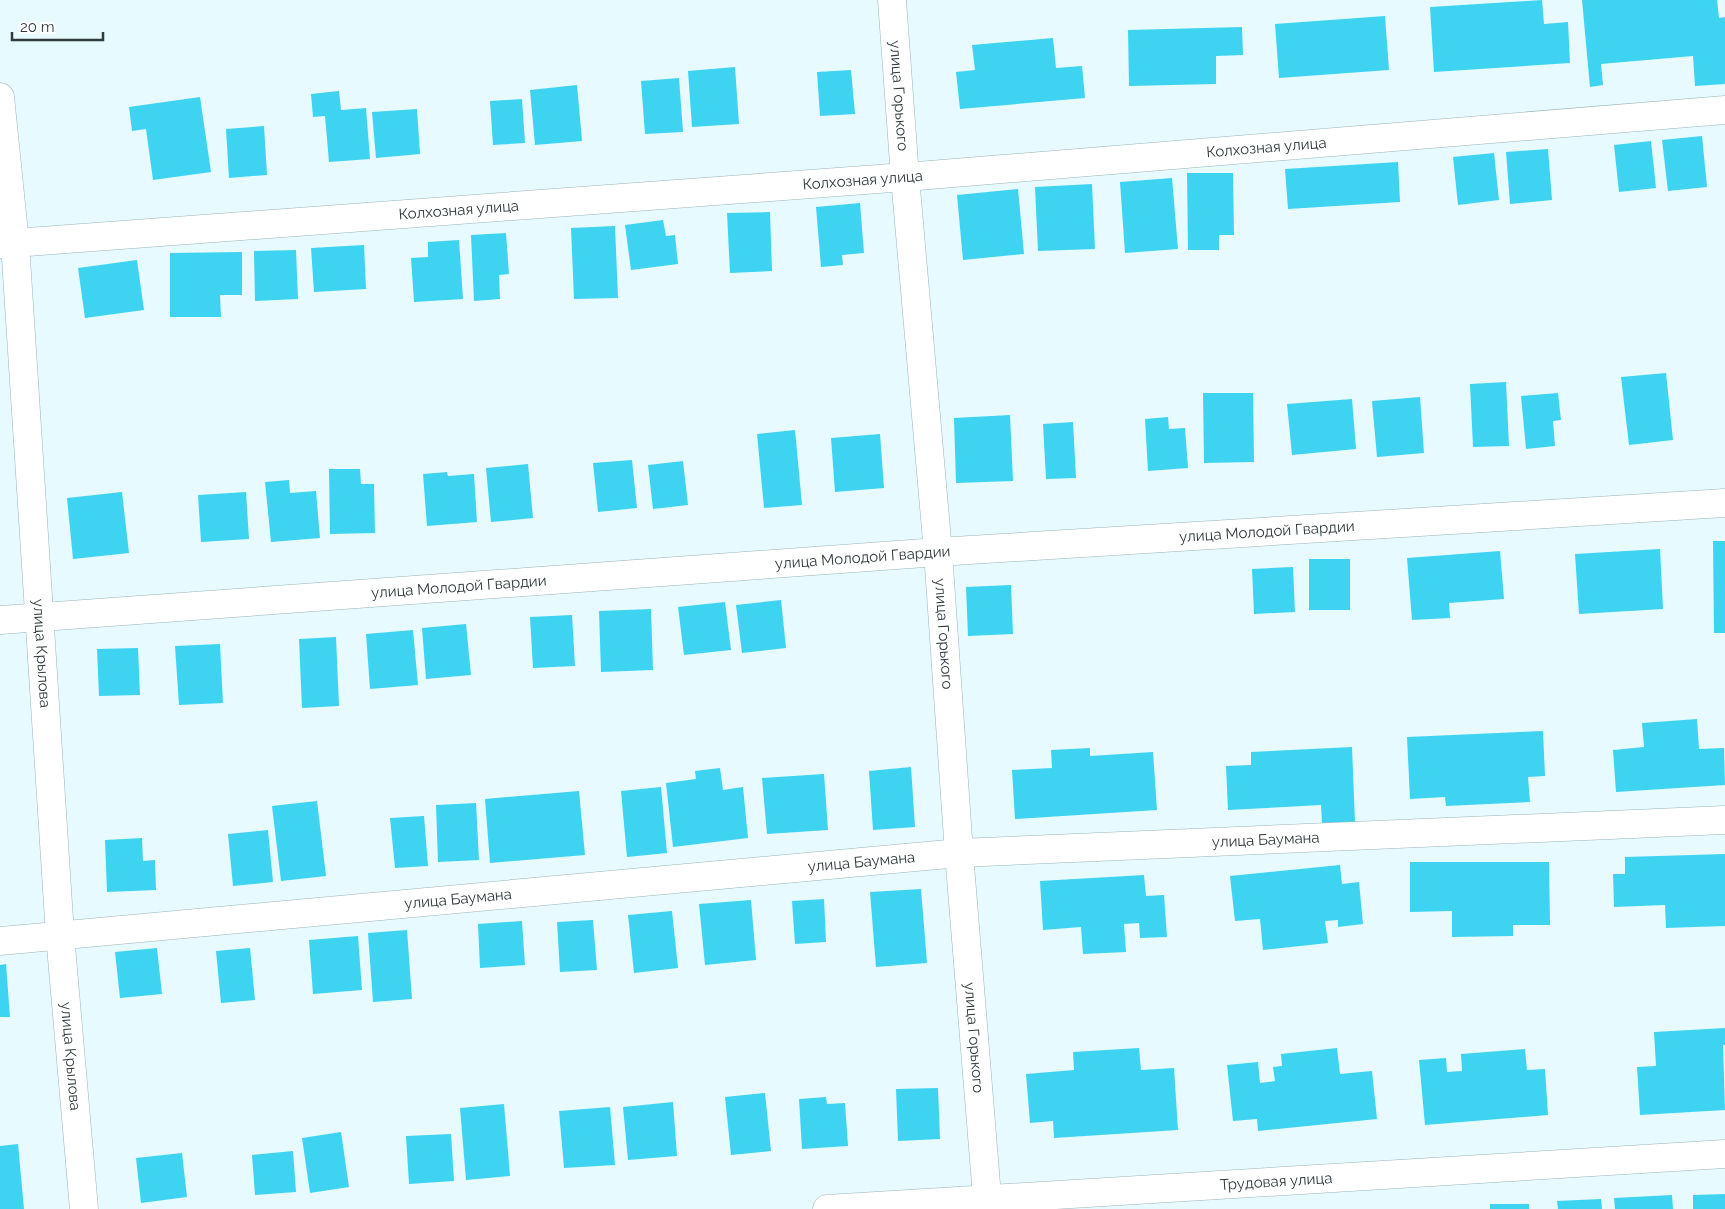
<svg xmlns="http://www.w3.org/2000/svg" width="1725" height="1209" font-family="Raleway,sans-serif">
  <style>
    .building { fill: #3ed4f1 }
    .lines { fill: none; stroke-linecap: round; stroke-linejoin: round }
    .minor-casing { stroke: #9bb3b8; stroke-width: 29 }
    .minor { stroke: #fff; stroke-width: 28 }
    .labels { text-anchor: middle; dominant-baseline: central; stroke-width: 4.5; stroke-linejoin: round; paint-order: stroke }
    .street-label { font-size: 15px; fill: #30393c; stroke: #fff }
  </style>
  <rect width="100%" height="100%" fill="#e6faff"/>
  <path class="building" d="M1542,0L1544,24L1568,22L1570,63L1434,72L1430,7Z
    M1582,0H1717L1719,18L1725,17V84L1695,86L1693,56L1601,64L1603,85L1590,87Z
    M1385,16L1389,70L1279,78L1275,24Z
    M1242,27L1243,55L1216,56V84L1129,86L1128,30Z
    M1053,38L1056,68L1082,66L1085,98L960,109L956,72L975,70L972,45Z
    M735,67L739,124L692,127L688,71Z
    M851,70L855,114L820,116L817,72Z
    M679,78L683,132L645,134L641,81Z
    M577,85L582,141L535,145L530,90Z
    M339,91L341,110L366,108L370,159L329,162L325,116L313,117L311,94Z
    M200,97L211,172L153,180L146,129L132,131L129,107Z
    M522,99L525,143L493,145L490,101Z
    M417,109L420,154L376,158L372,112Z
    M264,126L267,175L229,178L226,129Z
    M1702,136L1707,187L1668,191L1662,140Z
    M1651,141L1656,188L1619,192L1614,145Z
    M1548,149L1552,200L1510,204L1506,152Z
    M1494,153L1499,200L1458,205L1453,157Z
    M1398,162L1400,202L1288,209L1285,169Z
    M1187,173H1233L1234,235H1219V250H1188Z
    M1172,178L1178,249L1125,253L1120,182Z
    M1092,184L1095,249L1038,251L1035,187Z
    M1018,189L1024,254L963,260L957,195Z
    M860,203L864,253L842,255L843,265L821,267L816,207Z
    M770,212L772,271L730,273L727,213Z
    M663,220L666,236L675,235L678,264L631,270L625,225Z
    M615,226L618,298L574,299L571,228Z
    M506,233L509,274L499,275L500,299L474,301L471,235Z
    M459,240L463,299L414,302L411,258L428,257V242Z
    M364,245L366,289L314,292L311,248Z
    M296,250L298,299L255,301L254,251Z
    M242,252V295H220L221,317H170V253Z
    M137,260L144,310L85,318L78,268Z
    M1666,373L1673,440L1629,445L1621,377Z
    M1506,382L1509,446L1473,447L1470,384Z
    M1203,393H1253L1254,462L1204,463Z
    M1558,393L1561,420L1553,421L1555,446L1526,449L1521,396Z
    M1420,397L1424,453L1377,457L1372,401Z
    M1352,399L1356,449L1292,455L1287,404Z
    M1010,415L1013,481L956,483L954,418Z
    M1168,417L1169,429L1185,428L1188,468L1148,471L1145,419Z
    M1073,422L1076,478L1046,479L1043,424Z
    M795,430L802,505L764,508L757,434Z
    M880,434L884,488L835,492L831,438Z
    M632,460L637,508L598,512L593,463Z
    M683,461L688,505L653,509L648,465Z
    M528,464L533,518L491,522L486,468Z
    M329,469H360L361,484H374L375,533L330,534Z
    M447,472L448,476L474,474L477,522L427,526L423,474Z
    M289,480L290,493L316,491L320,538L271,542L265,482Z
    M122,492L129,553L73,559L67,498Z
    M246,492L249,539L201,542L198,495Z
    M1713,541H1725V633H1714Z
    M1660,549L1663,609L1579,614L1575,554Z
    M1500,551L1504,599L1449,603L1450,618L1412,620L1407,558Z
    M1309,559H1350V610H1309Z
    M1293,567L1295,612L1254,614L1252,569Z
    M1011,585L1013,634L968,636L966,587Z
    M781,600L786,648L742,653L736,605Z
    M725,602L731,650L684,655L678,607Z
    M651,609L653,670L601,672L599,611Z
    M572,615L575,666L533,668L530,617Z
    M466,624L471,675L426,679L422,628Z
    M413,630L418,685L370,689L366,634Z
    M336,637L339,706L302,708L299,639Z
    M220,644L223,703L179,705L175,646Z
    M138,648L140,695L99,696L97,649Z
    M1697,719L1699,749L1724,748L1725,785L1616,792L1613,750L1644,747L1642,723Z
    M1543,731L1545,776L1528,777L1530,802L1446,806L1445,797L1410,799L1407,737Z
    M1352,747L1355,822L1322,823L1321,805L1228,810L1226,766L1251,765V752Z
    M1090,748V756L1153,752L1157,810L1015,819L1012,770L1052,768L1051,750Z
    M911,767L915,827L873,830L869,771Z
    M720,768L723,790L743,787L748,838L673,847L666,783L696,779L695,771Z
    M824,774L828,830L767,834L762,778Z
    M661,787L667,853L627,857L621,791Z
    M579,791L585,855L490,863L485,799Z
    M317,801L326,876L281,881L272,806Z
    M476,803L479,860L438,862L436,805Z
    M424,816L428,866L395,868L390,818Z
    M268,830L273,882L233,886L228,834Z
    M142,838L143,861L155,860L156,890L107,892L105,840Z
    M1725,854V926L1666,928L1665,905L1614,907L1613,874H1625V857Z
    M1410,862H1549L1550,925H1513V936L1452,937V911L1410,912Z
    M1340,865L1342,884L1359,882L1363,924L1338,927V920L1325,921L1328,943L1263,950L1260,919L1235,921L1230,876Z
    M1144,875L1146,896L1164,895L1167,937L1140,938L1139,923L1124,924L1126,952L1083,954L1081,927L1043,930L1040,881Z
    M921,889L927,963L876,967L870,892Z
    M824,899L826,942L795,944L792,901Z
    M751,900L756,960L705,965L699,904Z
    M672,911L678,968L634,973L628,915Z
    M593,920L597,970L560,972L557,922Z
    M522,921L525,965L480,968L478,924Z
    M407,930L412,999L373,1002L368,933Z
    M358,936L362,990L313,994L309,940Z
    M157,948L162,994L120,998L115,952Z
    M250,948L255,1000L221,1003L216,951Z
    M6,964L10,1017H0V965Z
    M1725,1028V1045H1723L1725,1110L1640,1115L1637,1067L1656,1066L1654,1032Z
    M1139,1048L1141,1070L1174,1068L1178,1130L1054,1138L1053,1121L1030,1123L1026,1074L1074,1070L1073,1052Z
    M1337,1048L1340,1074L1372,1071L1377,1119L1258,1131L1257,1119L1233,1121L1227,1065L1258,1062L1260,1083L1275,1081L1273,1067L1282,1066L1281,1054Z
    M1525,1049L1527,1070L1545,1069L1548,1115L1425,1125L1419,1060L1446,1058L1447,1072L1462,1071L1461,1054Z
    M938,1088L940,1139L898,1141L896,1089Z
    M765,1093L771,1151L731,1155L725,1097Z
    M826,1097L827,1104L845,1103L848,1146L802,1149L799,1099Z
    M673,1102L677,1156L628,1160L623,1107Z
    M504,1104L510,1176L466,1180L460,1108Z
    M610,1107L615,1165L564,1168L559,1111Z
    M341,1132L349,1187L310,1193L302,1138Z
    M451,1134L454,1181L409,1184L406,1136Z
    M18,1144L24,1209H0V1146Z
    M293,1151L296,1192L255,1195L252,1155Z
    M182,1153L187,1197L141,1203L136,1158Z
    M1725,1194V1209H1693V1195Z
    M1672,1195L1673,1209H1615L1614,1198Z
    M1601,1199L1602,1209H1558L1557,1201Z
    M1490,1204H1529V1209H1490Z"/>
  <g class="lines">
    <g class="minor-casing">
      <g id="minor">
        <path id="s1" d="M892,0L905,177L938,552L959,853L988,1209"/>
        <path id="s2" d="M0,97L15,243L60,935L84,1209"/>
        <path id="s3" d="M0,244L905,177L1725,110"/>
        <path id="s4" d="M0,620L938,552L1725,503"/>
        <path id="s5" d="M0,941L959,853L1725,820"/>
        <path id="s6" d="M827,1209L1725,1154"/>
      </g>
    </g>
    <use href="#minor" class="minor"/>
  </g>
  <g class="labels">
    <g class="street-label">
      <text stroke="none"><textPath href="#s1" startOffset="96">улица Горького</textPath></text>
      <text stroke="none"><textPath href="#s3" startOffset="1270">Колхозная улица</textPath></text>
      <text stroke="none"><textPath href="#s3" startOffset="865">Колхозная улица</textPath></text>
      <text stroke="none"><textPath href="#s3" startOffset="460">Колхозная улица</textPath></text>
      <text stroke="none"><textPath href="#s4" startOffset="1270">улица Молодой Гвардии</textPath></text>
      <text stroke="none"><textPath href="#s4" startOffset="865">улица Молодой Гвардии</textPath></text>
      <text stroke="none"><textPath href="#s4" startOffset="460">улица Молодой Гвардии</textPath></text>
      <text stroke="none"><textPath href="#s1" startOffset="636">улица Горького</textPath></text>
      <text stroke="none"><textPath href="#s2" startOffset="558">улица Крылова</textPath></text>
      <text stroke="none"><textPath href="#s5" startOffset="1270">улица Баумана</textPath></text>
      <text stroke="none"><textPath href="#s5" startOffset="865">улица Баумана</textPath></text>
      <text stroke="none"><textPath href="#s5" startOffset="460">улица Баумана</textPath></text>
      <text stroke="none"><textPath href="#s1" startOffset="1041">улица Горького</textPath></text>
      <text stroke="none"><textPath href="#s2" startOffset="962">улица Крылова</textPath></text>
      <text stroke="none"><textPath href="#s6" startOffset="450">Трудовая улица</textPath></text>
    </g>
  </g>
  <path d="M12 32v8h91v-8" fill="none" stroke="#30393c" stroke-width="2.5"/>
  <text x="20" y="32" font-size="15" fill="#30393c" stroke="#ffffff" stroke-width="4" paint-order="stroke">20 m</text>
</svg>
